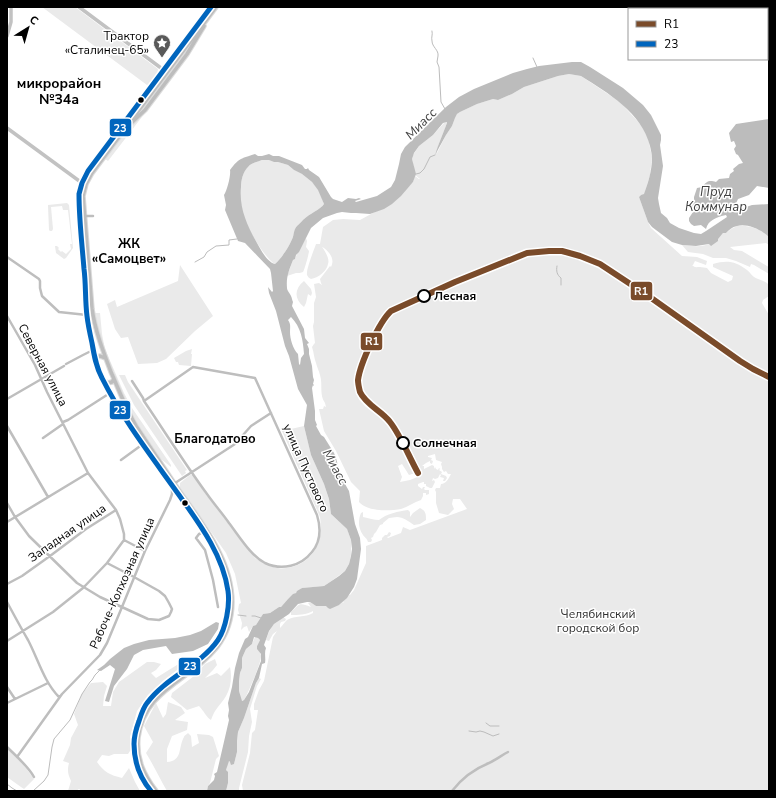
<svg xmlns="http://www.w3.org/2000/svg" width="776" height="798" font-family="'Nunito Sans',sans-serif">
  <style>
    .green { fill: #eaeaea; fill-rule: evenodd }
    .water { fill: #bcbcbc; fill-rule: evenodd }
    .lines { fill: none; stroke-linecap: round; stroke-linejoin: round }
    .stream { stroke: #bcbcbc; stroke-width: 1 }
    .primary-casing { stroke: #dbdbdb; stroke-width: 5.5 }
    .street { stroke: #bebebe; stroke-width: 2.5 }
    .secondary { stroke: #c2c2c2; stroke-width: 3.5 }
    .primary { stroke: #bdbdbd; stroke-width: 3.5 }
    .bus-1-casing { stroke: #fff; stroke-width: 8 }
    .bus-1 { stroke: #0065bd; stroke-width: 5 }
    .rail-1-casing { stroke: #fff; stroke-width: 9 }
    .rail-1 { stroke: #7a4b2a; stroke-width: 6 }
    .bus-dot { fill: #000; stroke: #fff; stroke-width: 1.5 }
    .stop-dot { fill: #fff; stroke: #000; stroke-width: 2 }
    .labels { text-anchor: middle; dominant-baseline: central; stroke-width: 3; stroke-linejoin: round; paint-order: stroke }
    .poi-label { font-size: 12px; fill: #000; stroke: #fff; text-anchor: end }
    .stop-label { font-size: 12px; font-weight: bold; fill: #000; stroke: #fff; text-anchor: start }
    .street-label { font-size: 12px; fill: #000; stroke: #fff }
    .park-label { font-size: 12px; fill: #303030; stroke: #fff }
    .water-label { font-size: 13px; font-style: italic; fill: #414141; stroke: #fff }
    .neighbourhood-label { font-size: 13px; font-weight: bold; fill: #000; stroke: #fff }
    .quarter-label { font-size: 14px; font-weight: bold; fill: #000; stroke: #fff }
    .line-badge { stroke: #fff; stroke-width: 1.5 }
    .badge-label { font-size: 11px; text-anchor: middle; font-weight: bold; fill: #fff }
  </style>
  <rect width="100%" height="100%" fill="#fff"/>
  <path class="green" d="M42,7H75L158,69C158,75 152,84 147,85Z
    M569,74L581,76L620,102L642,126L648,138L652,157L650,175L644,195H641L639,197L648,222L651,228L682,256L697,257L707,261L706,265L695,261L693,265H692C695,268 696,267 700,267C702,267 705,268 707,268L711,273L728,282L732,280L733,276L713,267V264C727,260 735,261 747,270C750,272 751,275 754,277C758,280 764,280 768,284L769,296L763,300L762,303L769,315V791H243L242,785L250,753L252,733L255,730L258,710H254V704L259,690L264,681L273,637L277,631L273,634L269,641L266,640C268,634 270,628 274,624C277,622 280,620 283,617L286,619L285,621L281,622L280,624V628C282,626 285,622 287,620C295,615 305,618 313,613V611C307,615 297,615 291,615V612C300,604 298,602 311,607L308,603L310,602L316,606H320L339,605L343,602L344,603L343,601L349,595H350L354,590L366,563V546L382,540V538L385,535H387L389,532L391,533L390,536L387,537L388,538L401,533L403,527L410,530L467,509L460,499H453L452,504L454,509L448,515L439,513L436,503V492L435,490L436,488H440L441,484C446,484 449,478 451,474H448L446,471L444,472L442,469V467L441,464L442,462L436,460L435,454L428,456V457L432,458L431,460L433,461L432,464L430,463V461L426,463L422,466H424V469L432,465L434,466V469L435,467L436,469L438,470L439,468L440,469L439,470L442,472L441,474L446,476L447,478L445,481H443L444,478L440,477L441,475L440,474L438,478L435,479L433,478L432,481L434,480L435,482L432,488H430L426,486V484H424V482H423L418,484V486L422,489L423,487H425L424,489L425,490H429V494L426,495V493H423V496L421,500C414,502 408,507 401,509C389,511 368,512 359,502L360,491L351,482L336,451L324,431L319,409H323L324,406L326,407L325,403C319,395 323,384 320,375C319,371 317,367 316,363C314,358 314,353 312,347L314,344L315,343L313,326L314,322V303L316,297L314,284L319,283L322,285L321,283L320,279L330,266L331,267C335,259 330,253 324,248L322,247C325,251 330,259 328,264C327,271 318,278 311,279C309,278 308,277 307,275C306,269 314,250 316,244H320L323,227L333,220L343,219L360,220L395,201L413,182L415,176L419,179H420L415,175L412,159L413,155L419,146L433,135L444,123L447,122V123L438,146L437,153L446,135L452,126L455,118L457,114L460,112L477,104L493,99L498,100L512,94L524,87L558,76ZM402,464L409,475L421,471L420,476L410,480L400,482L402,477L398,466Z
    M148,109L108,161L105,159L126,131Z
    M262,160H270L274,162H278L288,165L294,170L302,174L312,182L319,190L324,204C321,209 309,214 304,219C302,221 300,223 297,226C294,229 294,233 293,237C290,245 282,258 275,264L273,263C261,252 245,226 242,209C240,202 240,195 241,187C241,180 243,172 248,167C251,163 257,162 262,160Z
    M67,203L69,205L73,248L66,258L64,259L56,253L55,246H57L59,248L58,249L61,252L62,251L66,254L71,249L70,244H72L68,210H63L62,206L51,207L53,229L52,231H50L49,230L48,206V205Z
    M737,226C749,225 761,229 769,237V247V245L766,243L730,247L734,250L742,251L767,266L769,267V274L754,265L751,264L750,267L736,261L726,258H713L703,254L688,252L682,245C700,247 711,248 723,233H726L731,229Z
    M306,238L307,241L306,247L309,251C309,254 304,271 303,272C301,273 298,273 296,273C293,274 290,275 287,276L293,260L295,259C297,252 303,244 306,238Z
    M180,265L213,316L195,331L166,359L157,363L138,364L128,337L121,338L115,329L107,304L115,300L117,307L178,281Z
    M304,281L311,289L312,293L311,296L308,294L306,303L304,307C294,299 294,289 304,281Z
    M95,313H100L102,334L105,349L124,393L132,408L171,465V467L161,459L137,423L127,404L104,349L98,328Z
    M192,349L191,354H192L191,366L179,365L178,362H176L174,358L186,351Z
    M119,375H125L128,382L187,470L185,471L186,473L182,476L134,405Z
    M304,426L311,455L324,484L329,499L331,514L347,529L351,540V555L349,564L345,571L330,582L324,586L302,588L288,599L281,607H279L270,613L263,614L256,625L253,626L249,632L247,626L244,627L241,630L242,623L238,610L239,604L241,603L235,574L226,553L180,488V483L190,475H193L207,496L255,558C262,562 269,567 278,568C281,569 284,568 287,568C313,564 324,542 320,517L282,431Z
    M420,508C426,511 426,514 426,520L420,524L414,525C408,521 403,517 397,517C394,517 392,518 389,518L383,523V524L380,525L376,532L374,534L373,537L371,538L372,540L371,542H368C367,538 365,538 363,535C358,528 358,520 361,513L363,512V517C369,518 374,520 379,520C386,514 399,511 408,510L410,512V517L413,513Z
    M255,637L258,638L260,640L257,646C258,649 260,652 261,655C262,662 248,693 244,700L241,701L239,691V681L240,673L242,668V658L246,649L252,644Z
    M194,657L164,680L148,695L137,711L130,737L132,748L128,754H114L109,756L102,755L97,762C104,772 110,775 122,778L129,768L135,782L140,791H82L79,789L76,791H68L71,781C68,774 67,771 69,763L63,761L70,745L71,738L78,725L74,714L82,694L91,683L103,682L107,686L104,696L103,706H111L113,692L119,682L147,662H154L161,664L156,670L151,673L156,678L185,660Z
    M215,659L217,665L213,670L205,678L217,673L221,676L230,667C232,676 231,688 226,696C220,706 215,708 211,720C206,717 204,711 199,706L187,710L171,697L172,693L194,676L205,664Z
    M259,678L261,679L257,686L250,709L252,722L249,736L248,752L239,788V791H226L228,783V773L226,770L228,761L234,764L237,752V741L238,732L244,718L256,683Z
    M168,702L181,707L185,713L175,720L188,722L187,730L172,736L167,749V762C183,761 178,747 184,737C184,736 187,734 188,733L191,736L192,747L199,743L197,734L209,735L213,737L219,756L216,759L210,783L208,786L207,791H167C160,779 154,766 146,753L153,742L144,726L156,703L163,718L166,714Z
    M7,748L23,764L34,779L24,789L21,787L7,777Z"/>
  <path class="water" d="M572,62H581L590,67L623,88L643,105L651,115L661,135V140L660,145L663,166L658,198L659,204L661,213L667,218L670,223L679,228L694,233L701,234L706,231L727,217L726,215C717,217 708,220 706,229L701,225L694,226L691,224L689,221V218L693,212L692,206L694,202V197L697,188L702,187C707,181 709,180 716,182L719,179L729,178L730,174L734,171L733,169L739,164L743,163L738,155L736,154L734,149L736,146L734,141L731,142L729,133L736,124L769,119V188L757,186L749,195L738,199L732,212L752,205L769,204V237C762,230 747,223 737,226C732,227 729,230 726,233H723L718,239V241L711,246L709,244L696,246L682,245L672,242L652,227L648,222L639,197L641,195L644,194C648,183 652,171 652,158C652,155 651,150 650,146C642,113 608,93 581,76L569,74L558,76L524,87L512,94L498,100L493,99L477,104L460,112L457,114L455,118L452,126L446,135L435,155L438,146L447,123V122L443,123L433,135L419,146L414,153L412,159L416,174L413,182L401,196L392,204L384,209L370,214L356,213H351L342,212L337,213L323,218L311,228L299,252L296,255L295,259L293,260C289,270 286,277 287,288C287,291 290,293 291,296C292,298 292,300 293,302L292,306L304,329L305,338L309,343L307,344L309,349V354L312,366L313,377L314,380L313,384L314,385V386L313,385L312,388L315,411V420L317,425L316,426L321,435L324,437L334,453L336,458L341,477L349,491L355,524L360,538L361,549L357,579L354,587L347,598L339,605L330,609L328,608L326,606H316L310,602H307L298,604L289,614L274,624L269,631L264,645L266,648C264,653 266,658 265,663L262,664L259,678L256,683L244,718L238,732L237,741V752L234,764L231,765L230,762L229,761L226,770L228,772V783L226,791H207L208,786L214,780L215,776L214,774L217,772L229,720L228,716L229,710L228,703L232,687L235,668L239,653L245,639L248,637L253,626L256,625L263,614L270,613L279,607H281L288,599L293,594L296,593L297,591L302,588L324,586L339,576L345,571L349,564L351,556L352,549L351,540L347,529L331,514L329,499L324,484L311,455L304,426L307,405L298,389L289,356L285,346L276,311L269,293L268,287L272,292L273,291L271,273L270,269L245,243L238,241L225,210L226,205L224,195C227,191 231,175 230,170C240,157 241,159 255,154L258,156H262L269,154L273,156H279L302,165L305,169H307L308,168L309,170L319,177L331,197L333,199L342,202L348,198L356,199L359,198L361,199L355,201L356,202L377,196L391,187L395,180L399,164L401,154L405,147L446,107L459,97L474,89L513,73L527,69L539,66ZM262,160H269L274,162H278L288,165L294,170L302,174L312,182L318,190L324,204C321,209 309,214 304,219C302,221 300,223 297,226C294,229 294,233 293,237C290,245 282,258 275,264C267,262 261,250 257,243C247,225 239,208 241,187C241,180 243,172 248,167C251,163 257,162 262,160ZM291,317C301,327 303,340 304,354L301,358L300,365L299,364L298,354C293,349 290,339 290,332C290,327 291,324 288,320ZM254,637L258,638L260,640L257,646V649L261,654V661L249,692L244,700L242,701L239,691V681L240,673L242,668V658L246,649L252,644Z
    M216,622L219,623L218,629L208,644L193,651L172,654L166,646L143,650L134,655L127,669L114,686L109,702L105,701L115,669L110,665L101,671L97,670L104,665L110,659L124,648L134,644L149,640L175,638L190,635L201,631Z"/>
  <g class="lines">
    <path class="stream" d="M432,31C433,35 431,37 432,41C432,47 439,50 438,56C438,58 437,60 437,62L439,67L441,102L445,109
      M533,58L537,67
      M416,174L420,173L424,169L430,157L435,155
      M195,262L204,257L207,252L216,246L229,245V240L237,239
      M557,266C556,271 557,275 561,278V285
      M238,615L246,616
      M252,616H255L261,618
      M486,723L490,726H499
      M469,731L476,732L480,731L484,732L493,736L499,734
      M7,784L12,788L17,791
      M33,791L44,781L48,775L52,747L54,739L70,720L82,694L90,682L92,680L95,675L100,670"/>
    <g class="primary-casing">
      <path id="primary" d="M127,127L145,110L187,54L204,26
        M95,361L96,358L100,356L105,358
        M103,380L108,383L112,382L114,379
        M151,791C140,778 134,762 134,744C134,736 136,729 139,721C141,715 143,708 147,703C166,677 200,666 218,640C226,628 230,605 228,591C223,555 199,523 179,495C152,457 123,420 102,378C96,367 94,355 92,343C90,334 88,325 87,316C85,301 86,284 84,269C82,244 79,219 79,194L82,183L88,171L211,7
        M156,791C144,775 136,759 138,738C144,689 190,681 217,647C227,634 232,618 232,602C232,559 201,522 178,489C164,468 150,447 136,426C126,409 119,390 111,372C103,351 95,330 92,309L83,196L86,184L92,173L216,7"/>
    </g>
    <path class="street" d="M84,216H93
      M7,257L39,279L40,281V288L42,296L59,312L87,315
      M7,316L35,365L47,392L88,473L116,510L120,519L124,534V540L145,551
      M66,364L83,355L93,350
      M132,381L143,398L144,401C165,432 185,464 207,494C214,504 222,513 229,523C239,536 251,556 265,563C282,571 301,566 312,552C321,541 321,528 317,515L255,378L193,367L144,401
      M7,399L64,366
      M63,422L68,420L110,393
      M7,426L48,497
      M43,438L63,424
      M121,460L143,444
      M7,503L15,517L29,536L77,583L100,597L148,619L159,620L169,616L171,612L172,609L169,603L165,596L159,591L134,577L107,563
      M7,522L88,473
      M204,532L199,534L196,538L205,550L213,580L218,607
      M7,584L22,576L50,556L86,529L116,510
      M7,602C14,615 21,628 28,640C38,659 44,682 59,697
      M7,641L53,612L83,588L107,563L124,540
      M7,687L15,699
      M7,703L48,683
      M7,747C16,756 28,766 34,777
      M17,757L62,694L100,655L107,643L122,607L145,551L170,500L172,494V485L235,444L251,426L271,413
      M452,791C462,778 474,769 489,763C496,760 502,755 508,752"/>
    <path class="secondary" d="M79,7L165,71
      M7,36L11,22V7
      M7,128L82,183"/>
    <use href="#primary" class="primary"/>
    <g class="bus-1-casing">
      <path id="bus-1" d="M151,791C140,778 134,762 134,744C134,736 136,729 139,721C141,715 143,708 147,703C166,677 200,666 218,640C226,628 230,605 228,591C223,555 199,523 179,495C152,457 123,420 102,378C96,367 94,355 92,343C90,334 88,325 87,316C85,301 86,284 84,269C82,244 79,219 79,194L82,183L88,171L211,7"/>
    </g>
    <use href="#bus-1" class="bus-1"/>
    <g class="rail-1-casing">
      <path id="rail-1" d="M418,473C409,457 401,436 390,422C382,411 366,405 360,392C359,388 358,384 358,380C360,364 379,322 391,311L455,282L527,253L549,251H562L580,256L600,264L647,295L740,361L753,369L769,377"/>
    </g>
    <use href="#rail-1" class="rail-1"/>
  </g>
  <defs>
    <g id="sight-pin" transform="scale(0.9)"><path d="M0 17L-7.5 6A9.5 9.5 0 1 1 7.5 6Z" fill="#595959" stroke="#fff"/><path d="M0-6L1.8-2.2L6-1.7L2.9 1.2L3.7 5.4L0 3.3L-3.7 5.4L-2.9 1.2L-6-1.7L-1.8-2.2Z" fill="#fff"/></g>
  </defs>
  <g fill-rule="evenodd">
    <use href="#sight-pin" x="162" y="43"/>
  </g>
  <g class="bus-dot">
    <circle cx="141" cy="100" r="3.5"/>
    <circle cx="185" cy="503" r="3.5"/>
  </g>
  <g class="stop-dot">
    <circle cx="424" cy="296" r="6"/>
    <circle cx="403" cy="443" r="6"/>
  </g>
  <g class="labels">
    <g class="poi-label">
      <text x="149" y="36">Трактор<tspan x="149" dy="14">«Сталинец-65»</tspan></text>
    </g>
    <g class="stop-label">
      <text x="434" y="296">Лесная</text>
      <text x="413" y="443">Солнечная</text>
    </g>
    <g class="street-label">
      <text transform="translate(43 365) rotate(62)">Северная улица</text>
      <text transform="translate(306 468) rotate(66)">улица Пустового</text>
      <text transform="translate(67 533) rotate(-35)">Западная улица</text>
      <text transform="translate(122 583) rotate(-66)">Рабоче-Колхозная улица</text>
    </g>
    <g class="park-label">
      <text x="598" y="614">Челябинский<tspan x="598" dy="14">городской бор</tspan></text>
    </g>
    <g class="water-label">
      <text transform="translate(421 124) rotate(-45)">Миасс</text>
      <text x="716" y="192">Пруд<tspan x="716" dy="15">Коммунар</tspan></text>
      <text transform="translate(335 467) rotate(61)">Миасс</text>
    </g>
    <g class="neighbourhood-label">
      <text x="129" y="244">ЖК<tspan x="129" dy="15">«Самоцвет»</tspan></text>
      <text x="215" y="439">Благодатово</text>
    </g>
    <g class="quarter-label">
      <text x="59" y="83">микрорайон<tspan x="59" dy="16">№34а</tspan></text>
    </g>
  </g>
  <g class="line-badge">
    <rect x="109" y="118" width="23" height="19" rx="4" fill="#0065bd"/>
    <rect x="630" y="281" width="23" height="20" rx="4" fill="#7a4b2a"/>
    <rect x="360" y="332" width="23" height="19" rx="4" fill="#7a4b2a"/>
    <rect x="109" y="400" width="22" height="20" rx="4" fill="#0065bd"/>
    <rect x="178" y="657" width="23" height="19" rx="4" fill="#0065bd"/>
  </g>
  <g class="badge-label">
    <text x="120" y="132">23</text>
    <text x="641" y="295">R1</text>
    <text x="372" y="345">R1</text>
    <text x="120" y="414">23</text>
    <text x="190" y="670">23</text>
  </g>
  <rect width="776" height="798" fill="none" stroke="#000000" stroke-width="16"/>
  <rect x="628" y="8" width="140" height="52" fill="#ffffff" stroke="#999999"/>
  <rect x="636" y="21" width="20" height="6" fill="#7a4b2a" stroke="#999999"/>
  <text x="664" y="28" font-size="12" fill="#000000">R1</text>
  <rect x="636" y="41" width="20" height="6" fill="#0065bd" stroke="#999999"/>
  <text x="664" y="48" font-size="12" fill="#000000">23</text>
  <g transform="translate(28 28) rotate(37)" stroke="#ffffff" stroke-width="3" paint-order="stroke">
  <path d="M0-3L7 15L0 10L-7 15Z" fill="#000000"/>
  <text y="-6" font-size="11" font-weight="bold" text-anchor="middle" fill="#000000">С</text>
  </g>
</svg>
